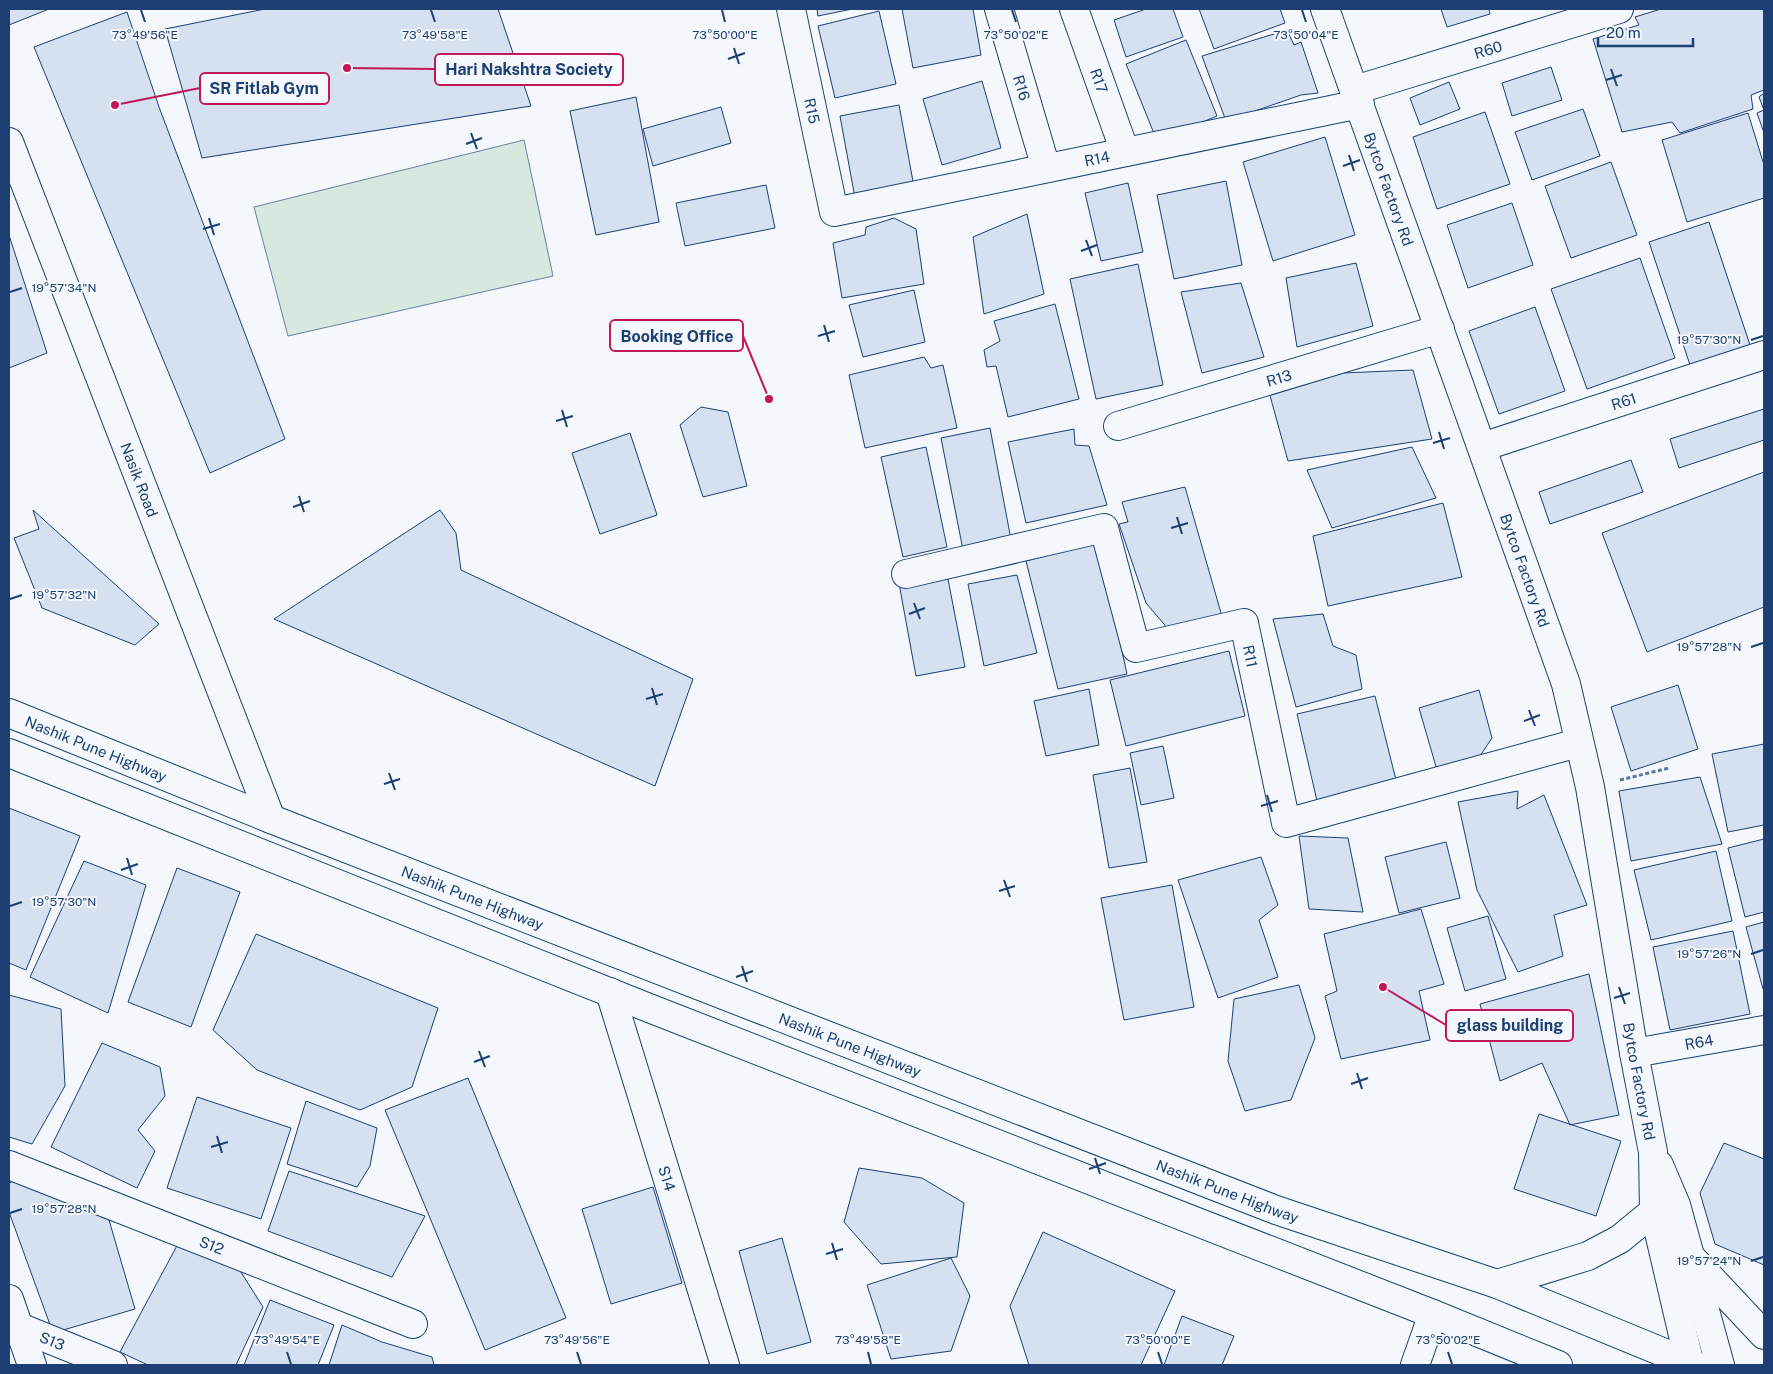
<svg xmlns="http://www.w3.org/2000/svg" width="1773" height="1374" font-family="'Public Sans',sans-serif">
  <style>
    .green { fill: #d7e8df; stroke: #687fa3 }
    .building { fill: #d5e0f0; stroke: #1d3f73 }
    .lines { fill: none; stroke-linecap: round; stroke-linejoin: round }
    .minor-casing { stroke: #1d3f73; stroke-width: 30 }
    .highway-casing { stroke: #1d3f73; stroke-width: 30 }
    .path { stroke: #5e769c; stroke-width: 3; stroke-dasharray: 4 2.5; stroke-linecap: butt }
    .minor { stroke: #f4f7fb; stroke-width: 28 }
    .highway { stroke: #f4f7fb; stroke-width: 28 }
    .ticks { fill: none; stroke: #1d3f73; stroke-width: 2 }
    .labels { text-anchor: middle; dominant-baseline: central; stroke-width: 4; stroke-linejoin: round; paint-order: stroke }
    .street-label { font-size: 15px; fill: #1d3f73; stroke: #f4f7fb }
    .ticks-label { font-size: 12px; text-anchor: middle; fill: #1d3f73; stroke: #f4f7fb; stroke-width: 4; stroke-linejoin: round; paint-order: stroke }
    .leader { fill: none; stroke: #c2185b; stroke-width: 2 }
    .callout-dot { fill: #c2185b; stroke: #f4f7fb; stroke-width: 2 }
    .callout { fill: #f4f7fb; stroke: #c2185b; stroke-width: 2 }
    .callout-label { font-size: 16px; text-anchor: middle; font-weight: bold; fill: #1d3f73 }
  </style>
  <rect width="100%" height="100%" fill="#f4f7fb"/>
  <path class="green" d="M524,140L553,276L288,336L254,207Z"/>
  <path class="building" d="M9,9H49L9,25Z
    M265,9H498L531,106L202,158L165,29Z
    M817,9H852L818,16Z
    M902,9H973L981,55L913,68Z
    M1146,9H1173L1183,37L1126,57L1114,20Z
    M1199,9H1280L1285,23L1214,49Z
    M1441,9H1489L1490,14L1447,27Z
    M1661,9H1764V90L1751,95L1753,109L1680,133L1672,122L1622,132L1593,39L1639,25L1635,17Z
    M879,11L896,84L835,98L818,26Z
    M127,12L159,107L285,439L210,473L34,47Z
    M1287,30L1294,45L1301,42L1318,93L1301,95L1226,121L1202,56Z
    M1186,40L1217,116L1157,141L1126,64Z
    M1551,67L1562,100L1512,116L1502,83Z
    M982,81L1001,148L942,165L923,99Z
    M1449,82L1460,109L1420,125L1410,98Z
    M1764,93V133L1757,113L1764,110L1759,97Z
    M636,97L659,222L596,235L570,111Z
    M899,105L914,187L855,198L840,116Z
    M721,107L731,143L653,166L643,129Z
    M1583,109L1600,156L1532,180L1515,132Z
    M1485,112L1510,184L1437,209L1413,137Z
    M1748,113L1764,165V198L1687,222L1662,140Z
    M1325,137L1355,235L1273,261L1243,162Z
    M1611,162L1637,235L1571,258L1545,186Z
    M1226,181L1242,265L1174,279L1157,195Z
    M1128,183L1143,252L1101,261L1085,193Z
    M766,185L775,228L685,246L676,203Z
    M1512,203L1533,265L1468,288L1447,225Z
    M1027,214L1044,294L984,314L973,237Z
    M894,218L916,229L924,284L842,298L833,243L865,235L866,227Z
    M1709,222L1750,345L1690,365L1649,242Z
    M9,235L47,353L9,368Z
    M1640,258L1675,358L1587,389L1551,289Z
    M1356,263L1373,326L1297,347L1286,278Z
    M1138,264L1163,385L1096,399L1070,279Z
    M1241,283L1264,357L1202,373L1181,292Z
    M914,290L925,342L863,357L849,305Z
    M1055,304L1079,399L1008,417L996,366L987,367L984,350L1000,341L994,321Z
    M1535,307L1565,391L1499,414L1469,331Z
    M924,357L931,368L943,365L957,428L865,448L849,375Z
    M1413,370L1432,439L1288,461L1269,392L1343,373Z
    M701,407L728,412L747,486L703,497L680,425Z
    M1764,409V440L1679,468L1670,439Z
    M990,428L1012,545L964,555L941,438Z
    M1074,429L1075,445L1089,446L1107,505L1026,523L1008,442Z
    M630,433L657,515L600,534L572,453Z
    M926,447L947,547L903,557L881,457Z
    M1412,447L1436,498L1332,528L1307,470Z
    M1631,460L1643,492L1550,524L1539,492Z
    M1764,472V607L1647,652L1602,533Z
    M1185,487L1221,613L1209,626L1169,630L1146,603L1119,524L1128,522L1122,502Z
    M1443,503L1462,577L1328,606L1313,536Z
    M33,510L159,624L135,645L42,608L14,538L39,529Z
    M440,510L456,533L461,570L693,679L655,786L274,619Z
    M1098,542L1127,674L1058,689L1026,561Z
    M946,569L965,667L916,676L898,578Z
    M1017,575L1037,653L984,666L968,584Z
    M1323,614L1333,646L1356,655L1362,689L1296,707L1273,619Z
    M1229,651L1245,716L1126,746L1110,680Z
    M1678,685L1698,749L1631,771L1611,707Z
    M1089,689L1099,745L1046,756L1034,701Z
    M1479,690L1492,738L1478,759L1437,770L1419,708Z
    M1375,696L1396,780L1317,801L1297,714Z
    M1764,744V825L1728,832L1712,754Z
    M1163,746L1174,798L1141,805L1130,753Z
    M1130,768L1147,862L1109,868L1093,775Z
    M1700,777L1722,844L1631,861L1619,791Z
    M1518,791L1517,809L1544,795L1587,905L1554,915L1563,956L1518,972L1477,890L1458,802Z
    M9,808L80,836L26,970L9,963Z
    M1299,836L1348,838L1363,912L1309,909Z
    M1764,839V912L1745,917L1728,848Z
    M1446,842L1460,898L1399,913L1385,857Z
    M1716,851L1732,921L1651,940L1634,870Z
    M1261,857L1278,905L1259,920L1278,977L1218,998L1178,880Z
    M84,861L146,885L108,1013L30,977Z
    M177,868L240,892L191,1027L128,1002Z
    M1172,885L1194,1007L1124,1020L1101,898Z
    M1421,909L1444,984L1419,991L1430,1040L1341,1059L1325,996L1337,991L1324,934Z
    M1488,916L1506,979L1465,991L1447,928Z
    M1764,922V989H1763L1746,927Z
    M1733,931L1750,1014L1670,1030L1653,947Z
    M256,934L438,1008L412,1087L360,1110L257,1070L213,1030Z
    M1589,974L1619,1115L1570,1125L1542,1063L1500,1081L1480,1004Z
    M1299,985L1315,1038L1291,1100L1245,1111L1228,1061L1234,999Z
    M9,995L61,1009L65,1086L32,1144L9,1137Z
    M102,1043L160,1067L165,1096L138,1130L155,1151L137,1188L51,1147Z
    M468,1078L566,1318L485,1350L385,1110Z
    M197,1097L291,1128L261,1219L167,1188Z
    M306,1101L377,1128L370,1166L357,1187L287,1164Z
    M1539,1114L1621,1141L1596,1216L1514,1189Z
    M1724,1143L1764,1159V1265L1715,1244L1700,1193Z
    M859,1168L922,1178L964,1203L957,1257L881,1264L844,1222Z
    M289,1171L425,1216L392,1277L268,1231Z
    M16,1180L109,1220L135,1309L53,1333L9,1212V1183Z
    M653,1187L682,1283L611,1304L582,1209Z
    M1043,1232L1175,1291L1141,1365H1029L1010,1306Z
    M782,1238L811,1342L767,1354L739,1251Z
    M180,1240L232,1258L263,1307L236,1365H148L120,1352Z
    M951,1258L970,1296L951,1351L891,1359L867,1285Z
    M270,1300L334,1325L318,1365H244Z
    M1182,1316L1234,1336L1222,1365H1164Z
    M342,1325L382,1342L432,1357L434,1365H329Z"/>
  <g class="lines">
    <g class="minor-casing">
      <g id="minor">
        <path id="s1" d="M791,9L834,212L1360,104"/>
        <path id="s2" d="M999,9L1046,168"/>
        <path id="s3" d="M1074,9L1125,152"/>
        <path id="s4" d="M1325,9L1566,684L1590,787L1634,1053L1653,1152L1654,1211L1690,1365"/>
        <path id="s5" d="M1355,90L1619,9"/>
        <path id="s6" d="M9,142L271,819"/>
        <path id="s7" d="M1118,426L1440,329"/>
        <path id="s8" d="M1482,447L1764,355"/>
        <path id="s9" d="M906,574L1104,528L1136,648L1244,623L1286,823L1578,743"/>
        <path id="s10" d="M610,992L725,1365"/>
        <path id="s11" d="M1634,1053L1764,1030"/>
        <path id="s12" d="M9,1165L413,1324"/>
        <path d="M1659,1165L1676,1205L1720,1365"/>
        <path d="M9,1299L32,1365"/>
        <path id="s13" d="M19,1327L113,1365"/>
        <path d="M1415,1365L1433,1314"/>
      </g>
    </g>
    <g class="highway-casing">
      <g id="highway">
        <path id="s14" d="M9,713L271,819L1276,1210L1497,1284L1694,1365"/>
        <path d="M9,753L649,1008L1433,1314L1558,1365"/>
        <path d="M1688,1254L1764,1335"/>
        <path d="M1497,1284L1588,1256L1620,1239L1654,1211"/>
      </g>
    </g>
    <path class="path" d="M1620,780L1669,768"/>
    <use href="#minor" class="minor"/>
    <use href="#highway" class="highway"/>
  </g>
  <path class="ticks" d="M141,10L145,22M431,10L435,22M722,10L725,22M1012,10L1016,22M1302,10L1306,22M734,48L739,64M728,59L745,53M1611,69L1617,86M1606,80L1622,75M471,133L477,149M466,144L482,138M1349,155L1354,171M1343,166L1360,160M209,218L214,235M203,229L220,224M1086,240L1092,256M1081,251L1097,245M10,292L22,288M824,325L829,342M818,336L835,331M1751,340L1763,336M562,410L567,427M556,421L573,416M1439,432L1444,449M1433,443L1450,438M299,496L304,512M293,507L310,501M1177,517L1182,534M1171,528L1188,523M10,599L22,595M914,603L920,619M909,614L925,608M1751,647L1763,643M652,688L657,705M646,699L663,694M1529,710L1535,726M1524,721L1540,715M389,773L395,790M384,784L400,779M1267,795L1272,812M1261,806L1278,801M127,858L132,875M121,870L138,864M1004,880L1010,897M999,891L1015,886M10,906L22,902M1751,954L1763,950M742,966L747,982M736,977L753,971M1619,987L1625,1004M1614,998L1630,993M479,1051L485,1067M474,1062L490,1056M1357,1073L1362,1089M1351,1084L1368,1078M217,1136L222,1153M211,1147L228,1142M1095,1158L1100,1174M1089,1169L1106,1163M10,1213L22,1209M832,1243L837,1260M826,1254L843,1249M1751,1261L1763,1257M287,1352L291,1364M577,1352L581,1364M868,1352L871,1364M1158,1352L1162,1364M1448,1352L1452,1364"/>
  <g class="labels">
    <g class="street-label">
      <text stroke="none"><textPath href="#s5" startOffset="139">R60</textPath></text>
      <text stroke="none"><textPath href="#s3" startOffset="76">R17</textPath></text>
      <text stroke="none"><textPath href="#s2" startOffset="82">R16</textPath></text>
      <text stroke="none"><textPath href="#s1" startOffset="104">R15</textPath></text>
      <text stroke="none"><textPath href="#s1" startOffset="476">R14</textPath></text>
      <text stroke="none"><textPath href="#s4" startOffset="191">Bytco Factory Rd</textPath></text>
      <text stroke="none"><textPath href="#s7" startOffset="168">R13</textPath></text>
      <text stroke="none"><textPath href="#s8" startOffset="149">R61</textPath></text>
      <text stroke="none"><textPath href="#s6" startOffset="362">Nasik Road</textPath></text>
      <text stroke="none"><textPath href="#s4" startOffset="596">Bytco Factory Rd</textPath></text>
      <text stroke="none"><textPath href="#s9" startOffset="472">R11</textPath></text>
      <text stroke="none"><textPath href="#s14" startOffset="94">Nashik Pune Highway</textPath></text>
      <text stroke="none"><textPath href="#s14" startOffset="499">Nashik Pune Highway</textPath></text>
      <text stroke="none"><textPath href="#s11" startOffset="66">R64</textPath></text>
      <text stroke="none"><textPath href="#s14" startOffset="904">Nashik Pune Highway</textPath></text>
      <text stroke="none"><textPath href="#s4" startOffset="1121">Bytco Factory Rd</textPath></text>
      <text stroke="none"><textPath href="#s10" startOffset="195">S14</textPath></text>
      <text stroke="none"><textPath href="#s14" startOffset="1309">Nashik Pune Highway</textPath></text>
      <text stroke="none"><textPath href="#s12" startOffset="218">S12</textPath></text>
      <text stroke="none"><textPath href="#s13" startOffset="36">S13</textPath></text>
    </g>
  </g>
  <g class="ticks-label">
    <text x="145" y="39">73°49'56"E</text>
    <text x="435" y="39">73°49'58"E</text>
    <text x="725" y="39">73°50'00"E</text>
    <text x="1016" y="39">73°50'02"E</text>
    <text x="1306" y="39">73°50'04"E</text>
    <text x="64" y="292">19°57'34"N</text>
    <text x="1709" y="344">19°57'30"N</text>
    <text x="64" y="599">19°57'32"N</text>
    <text x="1709" y="651">19°57'28"N</text>
    <text x="64" y="906">19°57'30"N</text>
    <text x="1709" y="958">19°57'26"N</text>
    <text x="64" y="1213">19°57'28"N</text>
    <text x="1709" y="1265">19°57'24"N</text>
    <text x="287" y="1344">73°49'54"E</text>
    <text x="577" y="1344">73°49'56"E</text>
    <text x="868" y="1344">73°49'58"E</text>
    <text x="1158" y="1344">73°50'00"E</text>
    <text x="1448" y="1344">73°50'02"E</text>
  </g>
  <path class="leader" d="M347 68L435 69M115 105L200 88M769 399L743 336M1383 987L1446 1025"/>
  <g class="callout-dot">
    <circle cx="347" cy="68" r="5"/>
    <circle cx="115" cy="105" r="5"/>
    <circle cx="769" cy="399" r="5"/>
    <circle cx="1383" cy="987" r="5"/>
  </g>
  <g class="callout">
    <rect x="435" y="54" width="188" height="31" rx="5"/>
    <rect x="200" y="73" width="129" height="31" rx="5"/>
    <rect x="610" y="320" width="133" height="31" rx="5"/>
    <rect x="1446" y="1010" width="127" height="31" rx="5"/>
  </g>
  <g class="callout-label">
    <text x="529" y="75">Hari Nakshtra Society</text>
    <text x="264" y="94">SR Fitlab Gym</text>
    <text x="677" y="342">Booking Office</text>
    <text x="1510" y="1031">glass building</text>
  </g>
  <rect width="1773" height="1374" fill="none" stroke="#1d3f73" stroke-width="20"/>
  <path d="M1598 38v8h95v-8" fill="none" stroke="#1d3f73" stroke-width="2.5"/>
  <text x="1606" y="38" font-size="15" fill="#1d3f73" stroke="#f4f7fb" stroke-width="4" paint-order="stroke">20 m</text>
</svg>
